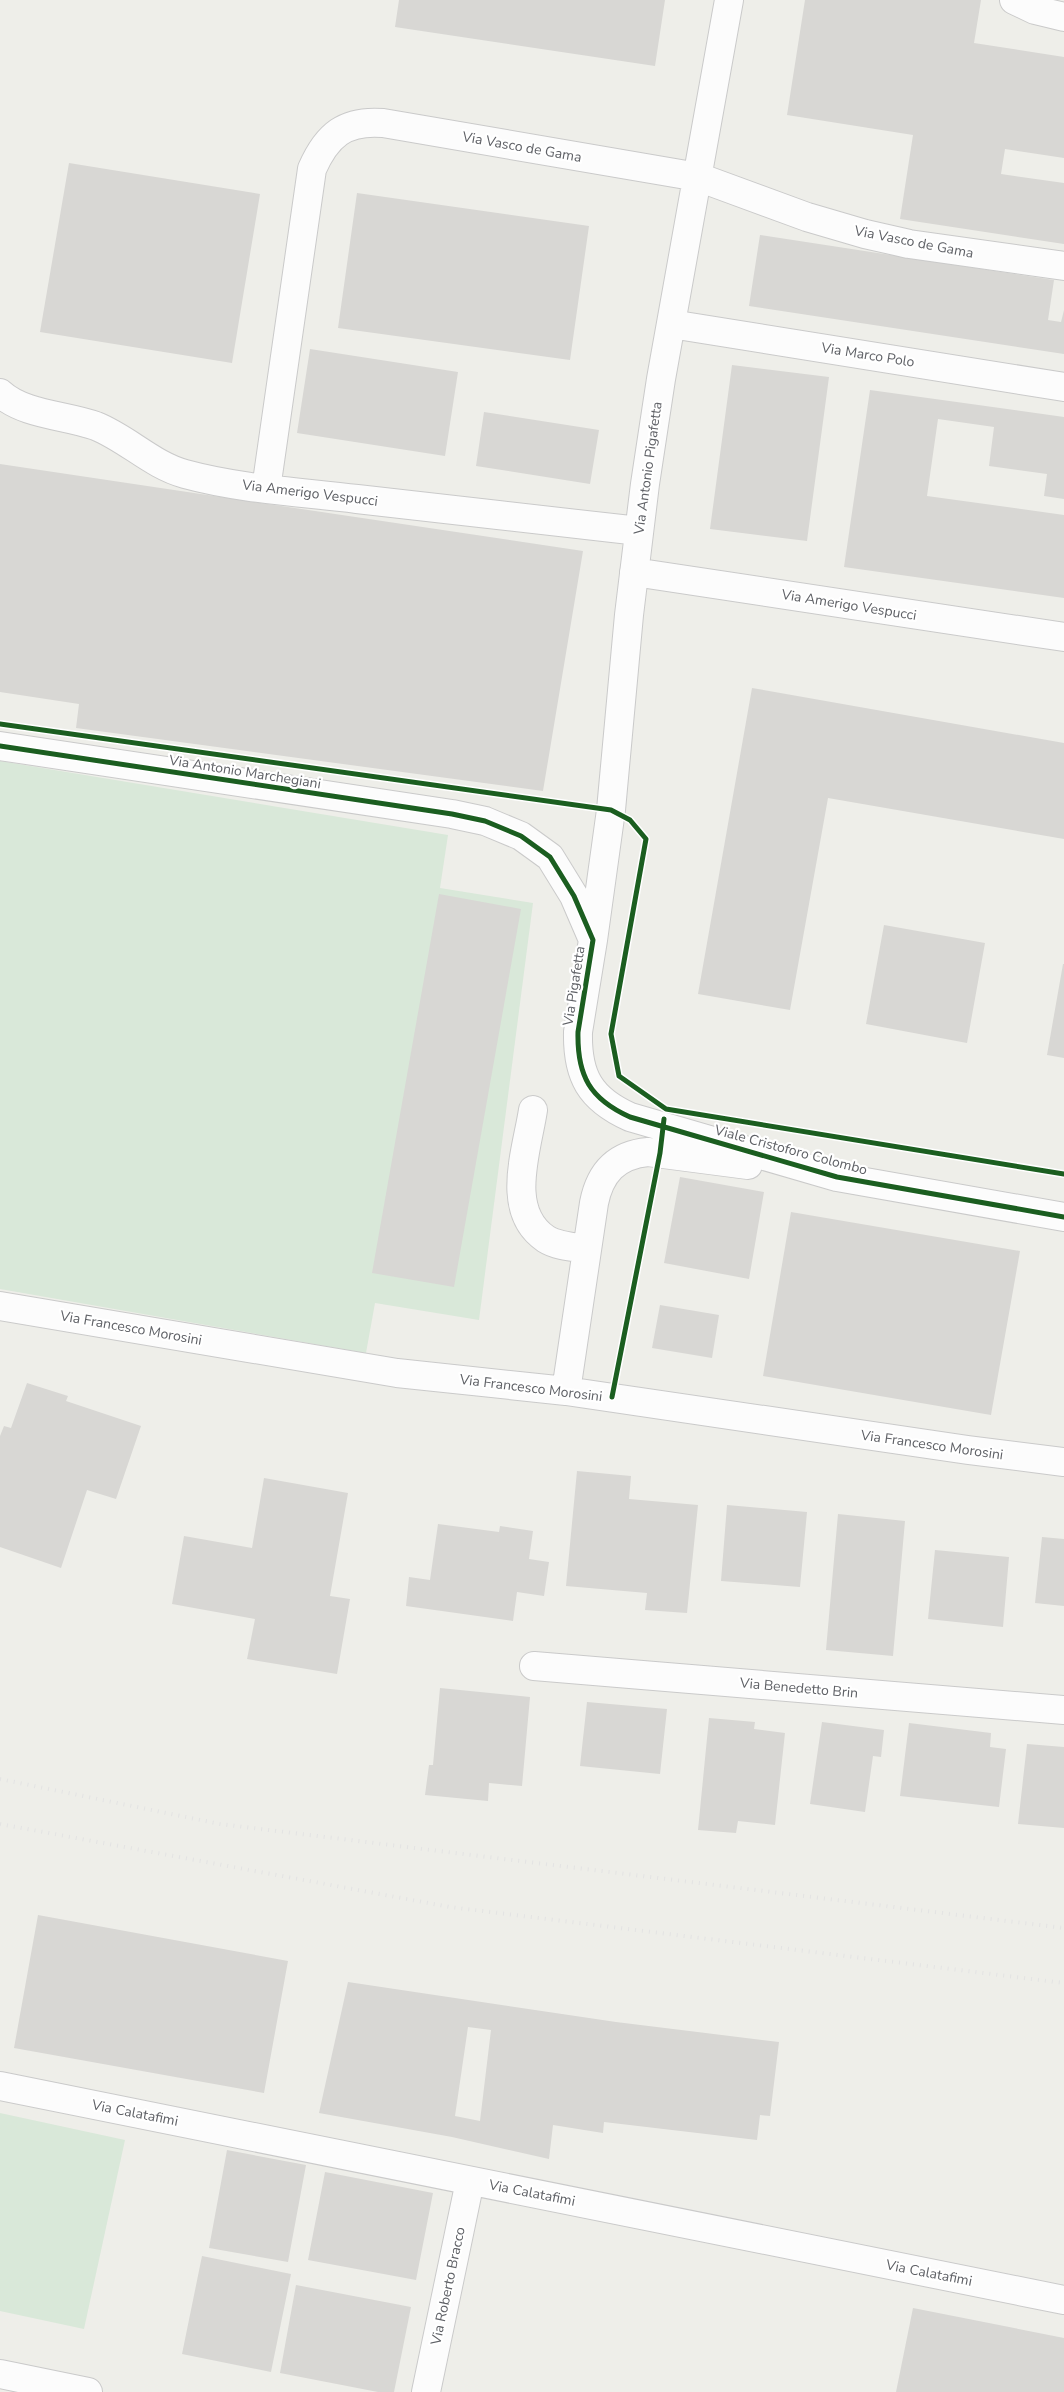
<svg xmlns="http://www.w3.org/2000/svg" width="1064" height="2392" font-family="'Nunito Sans',sans-serif">
  <style>
    .green { fill: #d9e8d9 }
    .building { fill: #d8d7d4; fill-rule: evenodd }
    .lines { fill: none; stroke-linecap: round; stroke-linejoin: round }
    .minor-casing { stroke: #cacaca; stroke-width: 30 }
    .minor { stroke: #fcfcfc; stroke-width: 28 }
    .rail { stroke: #e3e3e3; stroke-width: 4; stroke-dasharray: 1 6; stroke-linecap: butt }
    .cycleway-casing { stroke: #fff; stroke-width: 8 }
    .cycleway { stroke: #1b5e20; stroke-width: 5 }
    .labels { text-anchor: middle; dominant-baseline: central; stroke-width: 4.5; stroke-linejoin: round; paint-order: stroke }
    .street-label { font-size: 14px; fill: #5f6166; stroke: #fff }
  </style>
  <rect width="100%" height="100%" fill="#eeeee9"/>
  <path class="green" d="M0,761L448,835L440,888L533,903L479,1320L375,1303L366,1353L0,1289Z
    M0,2113L125,2140L84,2329L0,2311Z"/>
  <path class="building" d="M399,0H665L655,66L395,27Z
    M805,0H981L974,43L1064,57V158L1005,149L1001,174L1064,183V244L900,219L913,135L787,115Z
    M69,163L260,194L232,363L40,332Z
    M357,193L589,226L570,360L338,328Z
    M760,235L1054,280L1048,320L1061,322L1064,310V354L749,306Z
    M310,349L458,372L445,456L297,433Z
    M732,365L829,377L807,541L710,529Z
    M870,390L1064,417V499L1044,496L1047,474L989,466L994,427L938,419L927,496L1064,515V598L844,567Z
    M484,412L599,430L590,484L476,466Z
    M0,464L583,551L543,791L76,728L79,704L0,692Z
    M752,688L1064,743V839L828,798L790,1010L698,994Z
    M439,894L521,909L454,1287L372,1273Z
    M884,925L985,943L967,1043L866,1024Z
    M1063,964H1064V1058L1047,1055Z
    M680,1177L764,1192L749,1279L664,1263Z
    M791,1212L1020,1251L991,1415L763,1376Z
    M660,1305L719,1315L712,1358L652,1348Z
    M27,1383L68,1396L66,1401L141,1426L116,1499L87,1490L61,1568L0,1547V1436L4,1426L11,1428Z
    M577,1471L631,1476L629,1499L698,1505L687,1613L645,1610L647,1593L566,1586Z
    M264,1478L348,1493L330,1596L350,1599L337,1674L247,1659L255,1619L172,1604L184,1536L252,1548Z
    M727,1505L807,1512L800,1587L721,1581Z
    M838,1514L905,1521L893,1656L826,1650Z
    M438,1524L499,1532L500,1526L533,1531L529,1559L549,1562L544,1596L517,1592L513,1621L406,1606L409,1577L430,1580Z
    M1042,1537L1064,1539V1606L1035,1603Z
    M935,1550L1009,1557L1003,1627L928,1619Z
    M440,1688L530,1697L522,1786L489,1783L488,1801L425,1795L429,1765H433Z
    M587,1702L667,1709L660,1774L580,1766Z
    M709,1718L755,1722L754,1729L785,1733L775,1825L738,1821L736,1833L698,1830Z
    M822,1722L884,1730L881,1757L873,1756L865,1812L810,1804Z
    M909,1723L991,1733L990,1747L1006,1749L999,1807L900,1796Z
    M1027,1744L1064,1747V1828L1018,1824Z
    M38,1915L288,1961L264,2093L14,2048Z
    M348,1982L616,2022L779,2042L770,2116L760,2115L757,2140L604,2122L603,2133L553,2125L549,2159L452,2137L319,2113ZM468,2027L491,2030L480,2121L455,2116Z
    M227,2150L306,2165L288,2262L209,2248Z
    M325,2172L433,2193L416,2280L308,2260Z
    M202,2256L291,2274L271,2372L182,2354Z
    M296,2285L411,2307L394,2392H378L280,2373Z
    M913,2308L1064,2338V2392H896Z"/>
  <g class="lines">
    <g class="minor-casing">
      <path id="minor" d="M1014,0L1035,10L1064,17
        M671,324L1064,387
        M0,393C24,415 66,415 96,426C128,439 152,465 185,474C240,489 300,492 357,499C451,510 545,520 639,531
        M266,489L312,169C327,135 345,120 383,123L698,177L807,217L865,234L909,244L1064,266
        M634,572L1064,637
        M0,746L452,814L485,821L521,836L550,857L574,896L593,940L578,1032C577,1076 590,1099 630,1117L837,1177L1064,1217
        M593,940L611,810L629,615L645,484L661,379L729,0
        M533,1110C527,1150 504,1211 546,1239C557,1246 573,1247 587,1249
        M0,1306L397,1373L566,1391L968,1450L1064,1462
        M566,1391L594,1203C600,1173 616,1155 648,1152L748,1165
        M534,1666L1064,1710
        M0,2086L1064,2300
        M0,2374L88,2392
        M426,2392L470,2181"/>
    </g>
    <use href="#minor" class="minor"/>
    <path class="rail" d="M0,1779L220,1824L1064,1928
      M0,1824L450,1907L1064,1983"/>
    <g class="cycleway-casing">
      <path id="cycleway" d="M0,724L611,810L630,820L646,839L611,1034L619,1076L666,1109L1064,1174
        M0,746L452,814L485,821L521,836L550,857L574,896L593,940L578,1032C577,1076 590,1099 630,1117L837,1177L1064,1217
        M612,1397L660,1153L664,1119"/>
    </g>
    <use href="#cycleway" class="cycleway"/>
  </g>
  <g class="labels">
    <g class="street-label">
      <text transform="translate(522 147) rotate(10)">Via Vasco de Gama</text>
      <text transform="translate(914 242) rotate(11)">Via Vasco de Gama</text>
      <text transform="translate(868 355) rotate(9)">Via Marco Polo</text>
      <text transform="translate(648 468) rotate(-82)">Via Antonio Pigafetta</text>
      <text transform="translate(310 493) rotate(7)">Via Amerigo Vespucci</text>
      <text transform="translate(849 605) rotate(9)">Via Amerigo Vespucci</text>
      <text transform="translate(245 772) rotate(9)">Via Antonio Marchegiani</text>
      <text transform="translate(574 986) rotate(-81)">Via Pigafetta</text>
      <text transform="translate(791 1150) rotate(15)">Viale Cristoforo Colombo</text>
      <text transform="translate(131 1328) rotate(10)">Via Francesco Morosini</text>
      <text transform="translate(531 1388) rotate(7)">Via Francesco Morosini</text>
      <text transform="translate(932 1445) rotate(8)">Via Francesco Morosini</text>
      <text transform="translate(799 1688) rotate(5)">Via Benedetto Brin</text>
      <text transform="translate(135 2113) rotate(11)">Via Calatafimi</text>
      <text transform="translate(532 2193) rotate(11)">Via Calatafimi</text>
      <text transform="translate(929 2273) rotate(11)">Via Calatafimi</text>
      <text transform="translate(448 2286) rotate(-78)">Via Roberto Bracco</text>
    </g>
  </g>
</svg>
